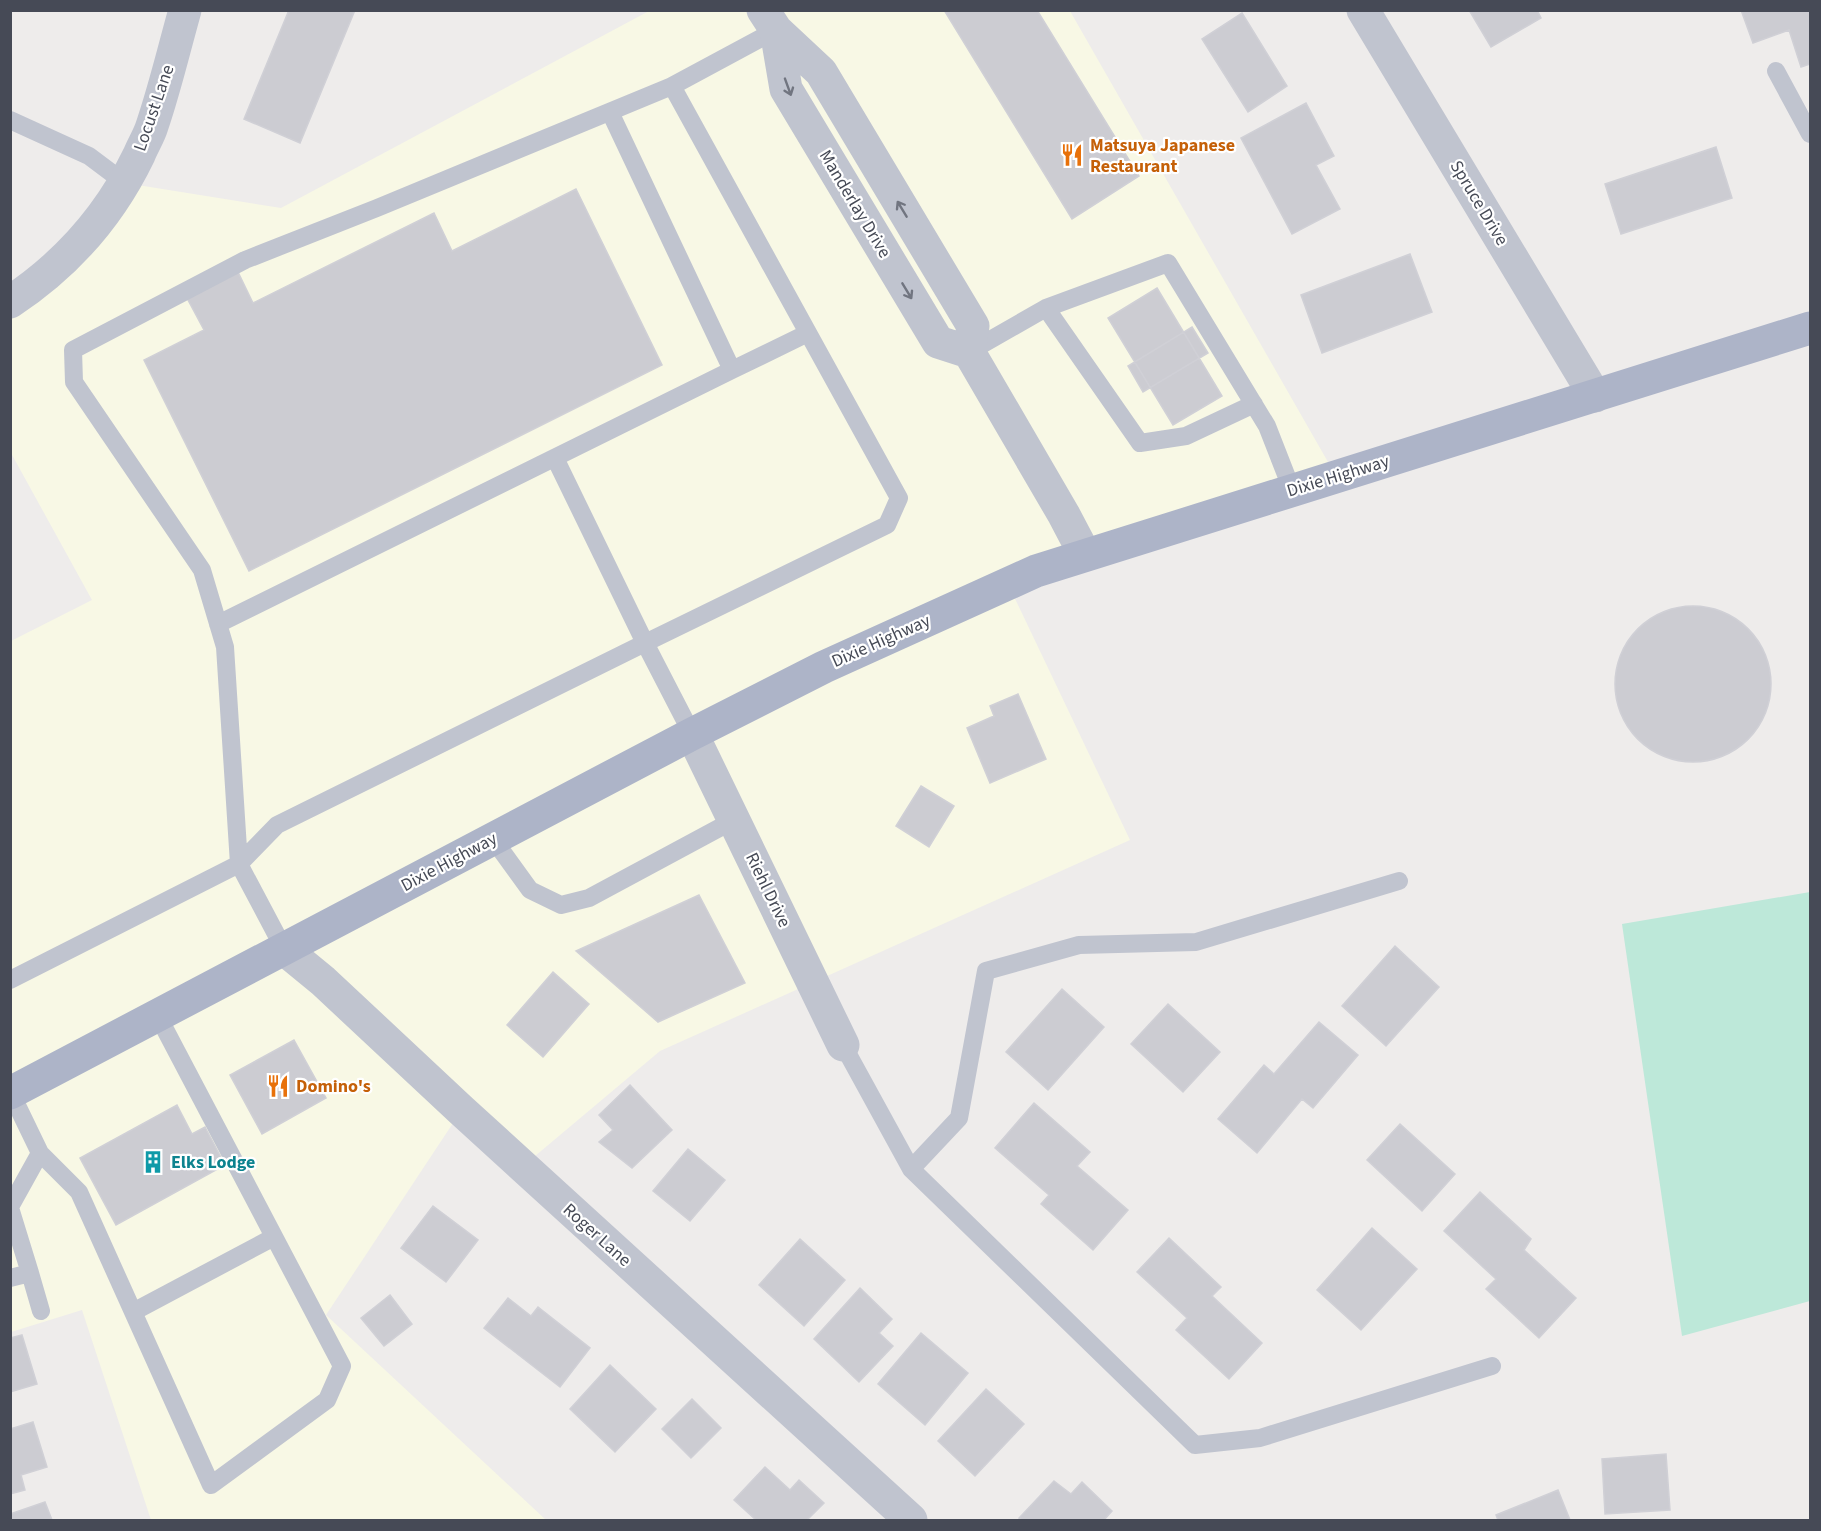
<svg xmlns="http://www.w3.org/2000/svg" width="1821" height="1531" font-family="'Source Sans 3',sans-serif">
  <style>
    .commercial { fill: #f8f8e5 }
    .green { fill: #bde8d9 }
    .building { fill: #ccccd2; stroke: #d0d0d6; stroke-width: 1.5 }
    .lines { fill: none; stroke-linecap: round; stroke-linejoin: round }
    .lane { stroke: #c0c4cf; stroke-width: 18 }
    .street { stroke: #c0c4cf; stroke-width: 33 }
    .primary { stroke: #adb4c8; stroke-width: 33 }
    .oneway { stroke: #717580 }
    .labels { text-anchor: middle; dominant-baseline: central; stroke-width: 4.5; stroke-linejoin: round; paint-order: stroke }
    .street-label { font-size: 18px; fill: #464a56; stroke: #fff }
    .food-label { font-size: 18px; font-weight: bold; fill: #c56008; stroke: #fff; text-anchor: start }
    .culture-label { font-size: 18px; font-weight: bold; fill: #0d838f; stroke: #fff; text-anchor: start }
  </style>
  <rect width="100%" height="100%" fill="#eeeceb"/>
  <path class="commercial" d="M649,11H1070L1336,476L1008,584L1130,840L660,1051L522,1167L461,1111L326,1315L546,1520H151L82,1310L11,1332V641L92,600L11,453V302L125,183L281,208Z"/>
  <path class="green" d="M1810,892V1301L1682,1336L1622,924Z"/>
  <path class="building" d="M289,10H355L300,143L244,119Z
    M944,10H1037L1139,176L1072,219Z
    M1469,10H1537L1541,18L1491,47Z
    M1741,10H1810V64L1801,67L1789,30L1753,43Z
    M1242,13L1287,86L1248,112L1202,39Z
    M1306,103L1334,156L1316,165L1340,209L1292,234L1241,138Z
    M1716,147L1732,198L1621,234L1605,184Z
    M576,189L662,365L249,571L144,360L204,330L187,298L238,272L253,303L434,213L452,251Z
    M1410,254L1432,312L1322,353L1301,295Z
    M1157,288L1222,396L1173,425L1108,318Z
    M1192,327L1208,353L1143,392L1128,366Z
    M1615 684a78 78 0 1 1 156 0a78 78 0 1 1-156 0Z
    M1018,694L1046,759L990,783L967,728L994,716L990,706Z
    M921,786L954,806L929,847L896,826Z
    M699,895L745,983L658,1022L576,951Z
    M1395,946L1439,987L1386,1046L1342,1006Z
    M553,972L589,1004L543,1057L507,1025Z
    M1062,989L1104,1027L1048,1090L1006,1052Z
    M1168,1004L1220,1052L1183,1092L1131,1044Z
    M1319,1022L1358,1055L1313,1108L1302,1099L1257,1153L1218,1119L1264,1065L1274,1074Z
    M294,1040L326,1098L262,1134L230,1075Z
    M630,1085L672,1130L632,1168L599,1142L613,1130L599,1115Z
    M1034,1103L1090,1152L1077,1166L1128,1210L1093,1250L1041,1204L1049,1195L995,1148Z
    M177,1105L192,1134L205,1127L225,1165L116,1225L80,1158Z
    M1400,1124L1455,1174L1422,1211L1367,1160Z
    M688,1149L725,1180L690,1221L653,1191Z
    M1480,1192L1531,1239L1524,1250L1576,1298L1539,1338L1486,1289L1496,1279L1444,1231Z
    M433,1206L478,1240L446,1282L401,1248Z
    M1372,1228L1417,1269L1361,1330L1317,1290Z
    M1169,1238L1221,1287L1212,1296L1262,1343L1229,1379L1176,1330L1187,1318L1137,1272Z
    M800,1239L845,1280L804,1326L759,1285Z
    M860,1288L892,1319L879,1333L893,1346L859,1382L814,1339Z
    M390,1295L412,1324L384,1346L361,1318Z
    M508,1298L531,1316L538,1307L590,1348L560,1387L484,1328Z
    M921,1333L968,1373L925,1425L878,1384Z
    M22,1335L37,1384L10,1392V1338Z
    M610,1365L656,1409L615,1452L570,1409Z
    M986,1389L1024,1424L975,1476L938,1441Z
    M692,1399L721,1428L691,1458L662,1429Z
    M33,1422L47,1467L21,1475L25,1490L10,1494V1429Z
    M1666,1454L1670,1510L1605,1514L1602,1459Z
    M765,1467L790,1490L799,1480L824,1503L807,1520H756L734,1500Z
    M1054,1481L1071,1494L1082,1482L1112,1511L1104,1520H1022L1019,1518Z
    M1558,1490L1570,1520H1498L1496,1515Z
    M45,1502L52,1520H10V1514Z"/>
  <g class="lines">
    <path class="lane" d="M1776,71L1810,134
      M10,120L89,156L125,183
      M1046,308L1140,443L1186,436L1254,404
      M969,352L1046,308L1168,263L1267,426L1292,490
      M732,370L808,333
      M218,624L732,370L610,112
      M692,734L645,643L887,525L899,498L672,86L776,30
      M493,839L530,890L561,905L589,898L734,820
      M284,949L239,864L225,647L202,570L74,382L73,350L245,260L377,208L672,86
      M10,980L239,864L277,825L645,643L555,458
      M843,1045L911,1169L1195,1445L1260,1438L1492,1366
      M40,1153L79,1192L211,1485L327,1400L342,1366L158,1016
      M911,1169L959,1118L986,971L1079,945L1196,942L1399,881
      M10,1207L40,1153L11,1093
      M10,1208L30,1273
      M10,1278L30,1273L41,1311
      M133,1312L274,1237"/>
    <path class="street" d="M763,10L776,30L821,72L973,326L969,352L1064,515L1085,555
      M1363,10L1595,396
      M776,30L786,89L938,342L969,352
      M10,302C66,265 110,215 139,155C143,145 149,136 152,126C165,88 174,49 185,10
      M692,734L843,1045
      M284,949L323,981L461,1110L911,1520"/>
    <path class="primary" d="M10,1093L692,734L824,667L1036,571L1810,328"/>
  </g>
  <defs><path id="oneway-shaft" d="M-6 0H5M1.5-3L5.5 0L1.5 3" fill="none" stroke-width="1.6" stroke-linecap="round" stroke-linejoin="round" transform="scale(1.5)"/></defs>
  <g class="oneway">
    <use href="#oneway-shaft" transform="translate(788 87) rotate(70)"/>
    <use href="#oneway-shaft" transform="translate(902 209) rotate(-121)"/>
    <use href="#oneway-shaft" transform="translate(907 291) rotate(59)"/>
  </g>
  <defs>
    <g id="restaurant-bare" transform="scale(1.8)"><path d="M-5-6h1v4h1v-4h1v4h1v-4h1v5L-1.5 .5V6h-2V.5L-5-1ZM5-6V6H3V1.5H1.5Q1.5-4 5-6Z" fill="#e8710a" stroke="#fff" stroke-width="2.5" paint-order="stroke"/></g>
    <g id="building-bare" transform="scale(1.8)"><path d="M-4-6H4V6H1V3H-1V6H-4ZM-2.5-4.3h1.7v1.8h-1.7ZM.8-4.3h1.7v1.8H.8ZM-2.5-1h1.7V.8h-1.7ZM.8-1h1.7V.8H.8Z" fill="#0f9aa8" stroke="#fff" stroke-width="2.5" paint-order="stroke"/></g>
  </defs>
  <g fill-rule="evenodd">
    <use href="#restaurant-bare" x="1072" y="155"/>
    <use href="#restaurant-bare" x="278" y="1086"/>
    <use href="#building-bare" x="153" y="1162"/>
  </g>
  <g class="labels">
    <g class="street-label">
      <text transform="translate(154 108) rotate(-71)">Locust Lane</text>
      <text transform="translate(1479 203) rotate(59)">Spruce Drive</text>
      <text transform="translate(855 204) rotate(59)">Manderlay Drive</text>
      <text transform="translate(1338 476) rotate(-17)">Dixie Highway</text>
      <text transform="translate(881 641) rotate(-24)">Dixie Highway</text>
      <text transform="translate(449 862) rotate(-28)">Dixie Highway</text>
      <text transform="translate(768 890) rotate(64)">Riehl Drive</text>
      <text transform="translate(597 1235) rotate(42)">Roger Lane</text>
    </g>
    <g class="food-label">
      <text x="1090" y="145">Matsuya Japanese<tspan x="1090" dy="21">Restaurant</tspan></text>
      <text x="296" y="1086">Domino's</text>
    </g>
    <g class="culture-label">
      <text x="171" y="1162">Elks Lodge</text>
    </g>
  </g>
  <rect width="1821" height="1531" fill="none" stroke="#464a56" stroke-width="24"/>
</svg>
